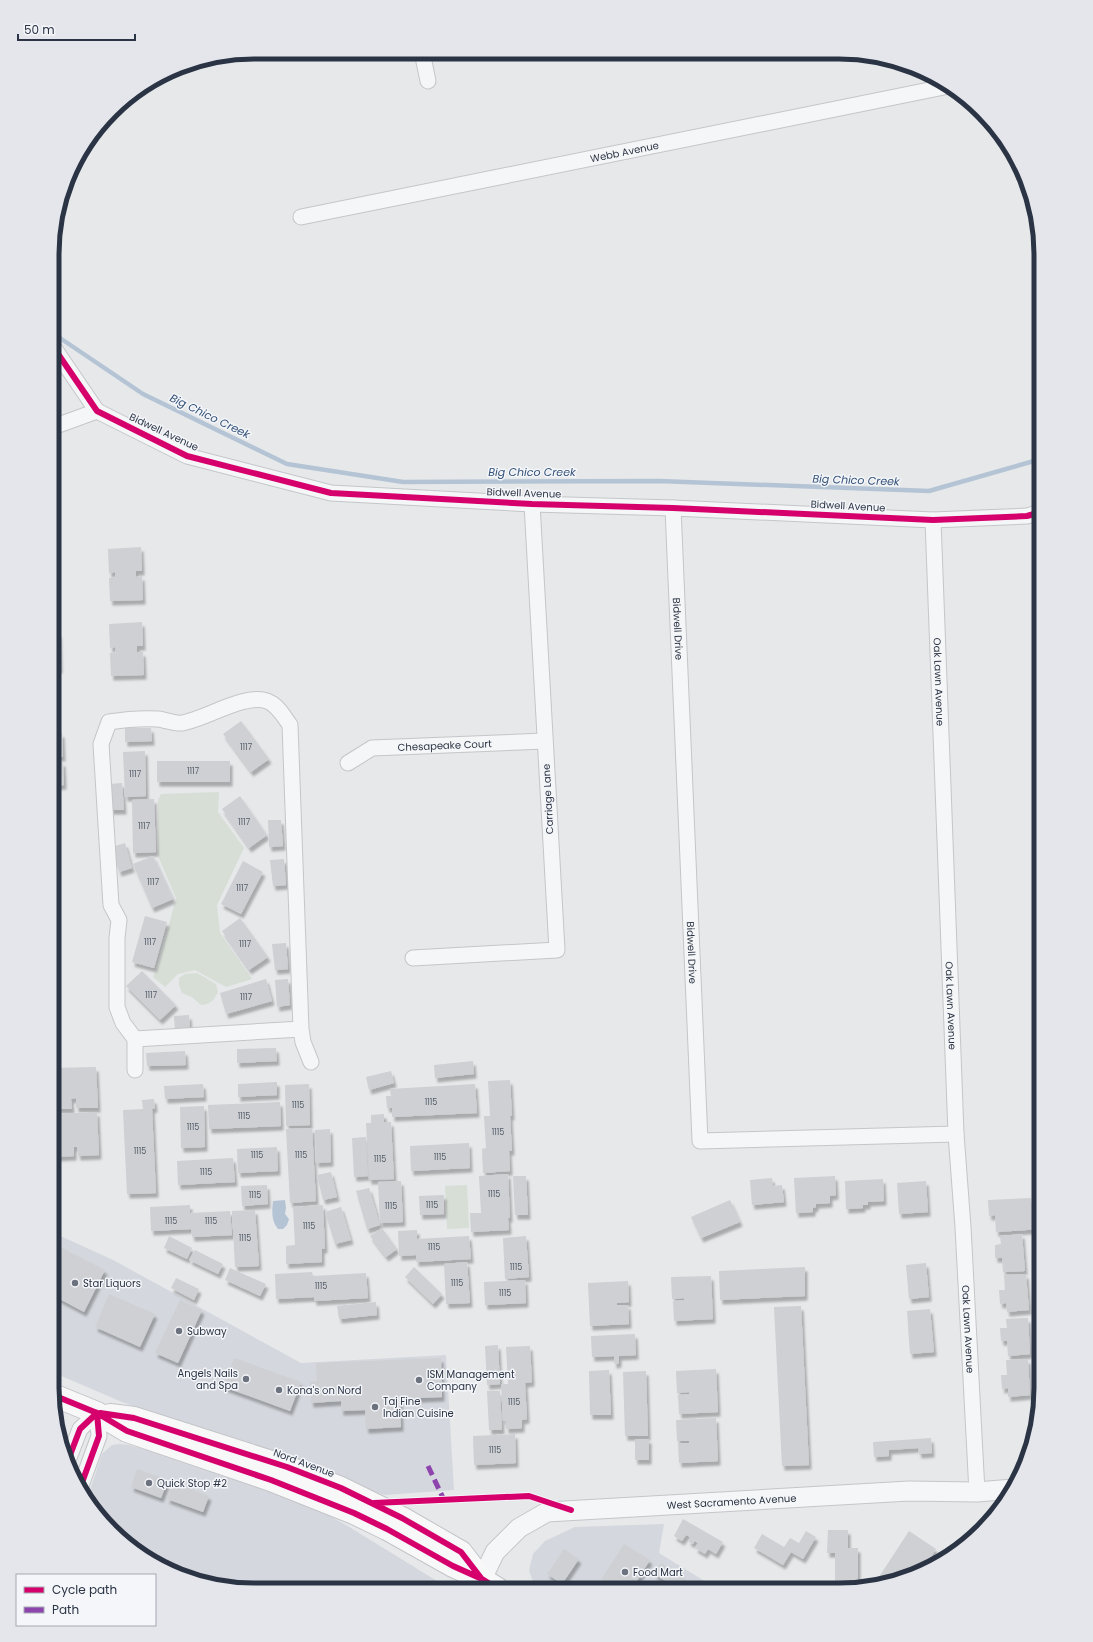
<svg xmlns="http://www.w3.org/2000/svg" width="1093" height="1642" font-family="Poppins,sans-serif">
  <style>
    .built { fill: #d4d7dd }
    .green { fill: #d6ded6 }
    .water { fill: #b4c4d5 }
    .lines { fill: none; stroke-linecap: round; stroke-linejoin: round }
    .stream { stroke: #b4c4d5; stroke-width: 4.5 }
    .building { fill: #ced0d3; filter: url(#shadow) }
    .minor-casing { stroke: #c4c6c8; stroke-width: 17 }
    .tertiary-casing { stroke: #c4c6c8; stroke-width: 21 }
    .primary-casing { stroke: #c2c5c8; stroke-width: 24 }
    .minor { stroke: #f5f6f7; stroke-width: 15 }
    .tertiary { stroke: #f5f6f7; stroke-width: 19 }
    .primary { stroke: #f8f8f8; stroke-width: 22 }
    .quiet { stroke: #8e44ad; stroke-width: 5; stroke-dasharray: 10 5; stroke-linecap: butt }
    .cycleway-casing { stroke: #f4f6f9; stroke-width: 8 }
    .cycleway { stroke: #d6006c; stroke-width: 6 }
    .poi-dot { fill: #6c737f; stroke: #f4f6f9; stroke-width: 1.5 }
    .labels { text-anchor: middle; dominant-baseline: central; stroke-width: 3; stroke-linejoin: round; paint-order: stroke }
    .number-label { font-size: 8px; fill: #545c69 }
    .street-label { font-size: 10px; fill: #2b3445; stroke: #f4f6f9 }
    .poi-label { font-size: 10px; fill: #2b3445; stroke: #f4f6f9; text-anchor: start }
    .water-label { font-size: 11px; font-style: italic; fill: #34527a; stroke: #f4f6f9 }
    .rim { fill: none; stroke: #2b3445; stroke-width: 5 }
  </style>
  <defs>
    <filter id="shadow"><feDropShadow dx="2.5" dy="4.5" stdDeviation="1" flood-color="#0004"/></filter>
  </defs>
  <rect width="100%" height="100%" fill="#e6e8ea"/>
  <path class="built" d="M54,1233L113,1260L301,1363L446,1355L454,1490L384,1495L122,1402L52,1372V1238Z
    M120,1444L129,1445L176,1458L306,1503L346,1525L450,1589L228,1588L177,1575L131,1548L94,1511L87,1499L102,1454L112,1445Z
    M664,1524L659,1553L719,1590L543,1589L533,1582L529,1570L533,1554L545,1541L575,1527Z"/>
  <path class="green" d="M219,792L218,812L244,848L217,905L220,933L252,979L226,987L195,970L178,974L165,987L153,977L158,967L176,898L158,856V800L161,794Z
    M197,973L216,984L218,992C214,1000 210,1005 201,1005L192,997L182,993L179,985V978L185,974Z
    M467,1185L469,1228L447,1229L445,1186Z"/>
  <path class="water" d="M285,1200L286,1208L285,1214L289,1219L287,1225L283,1229H278C271,1221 272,1210 273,1201Z"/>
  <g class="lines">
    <path class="stream" d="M54,334L143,394L287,464L403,482L659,481L929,491L1041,459"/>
  </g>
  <path class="building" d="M141,547L142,571H136V577L142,576L143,600L110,601L109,578H115V572L109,573L108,549Z
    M142,622L143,646H137V652H143L144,675L111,676L110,653H116L115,647L110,648L109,624Z
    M53,633H59L60,669H53Z
    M241,721L269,759L251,772L223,734Z
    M125,728H151L152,741L125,742Z
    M62,733L63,757H57V762H63L64,785L53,786V734Z
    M145,751L146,796L125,797L123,752Z
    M157,761H230V782H157Z
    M122,783L124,810H110L109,784Z
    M240,796L267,835L249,848L222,809Z
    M154,799L156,852L133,853L132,800Z
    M268,820H281L283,846L269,847Z
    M125,843L132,868L119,872L112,847Z
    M153,856L173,899L152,908L133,864Z
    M284,859L286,885L273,886L270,860Z
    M243,861L263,872L241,914L221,904Z
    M145,916L167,922L154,968L132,962Z
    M240,918L268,957L249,970L222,931Z
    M286,943L288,969L275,970L272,944Z
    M142,971L176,1005L160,1020L126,986Z
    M266,979L272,1001L226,1014L220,993Z
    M288,979L290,1005L277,1007L275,980Z
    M189,1015L190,1029L175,1030L174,1016Z
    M276,1048L277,1061L237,1063V1049Z
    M185,1051L186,1065L147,1066L146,1053Z
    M473,1061L474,1074L435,1078L434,1065Z
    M96,1067L98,1108H76V1098L71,1099L72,1109H52V1068Z
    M391,1071L394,1083L369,1090L366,1077Z
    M510,1080L512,1116H510L512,1151H509L510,1171L483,1173L482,1149L486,1148L484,1116H490L488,1081Z
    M277,1082V1095L238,1097V1084Z
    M203,1084L204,1097L165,1099L164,1086Z
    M309,1084L310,1125L286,1126L285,1085Z
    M475,1084L477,1113L392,1117V1108H387L386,1096H391L390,1089Z
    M154,1099L155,1108L152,1109L156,1193L127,1194L123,1110L143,1109L142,1100Z
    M280,1102L281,1126L209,1129L208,1105Z
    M204,1106L205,1147L181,1148L180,1107Z
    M97,1112L99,1155L78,1156L77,1147H74V1156L52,1157V1114Z
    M384,1114V1122H391L394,1179L369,1180L366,1123H371V1115Z
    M312,1128L316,1201L290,1203L286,1129Z
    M330,1129L331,1162L316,1163L315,1130Z
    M366,1137L368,1176L354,1177L352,1138Z
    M469,1143L470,1168L411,1171L410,1146Z
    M277,1147L278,1171L238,1173L237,1149Z
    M233,1158L235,1182L178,1185L177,1161Z
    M331,1172L337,1197L323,1200L317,1175Z
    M508,1174L510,1218H508L509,1230L471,1232L470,1213H481L479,1176Z
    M513,1176H526L528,1215H515Z
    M835,1176L836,1195L830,1196V1203L816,1204V1207L813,1208V1212L796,1213L794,1178Z
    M772,1178L773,1186L782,1185L784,1202L752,1205L750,1180Z
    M883,1179L884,1201L868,1202V1205H863V1208L846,1209L845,1181Z
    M401,1181L403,1222L380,1223L378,1182Z
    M926,1181L928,1212L899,1214L897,1183Z
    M267,1185L268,1204L242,1206L241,1186Z
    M369,1188L380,1225L367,1229L356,1191Z
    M444,1195V1214L420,1215L419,1196Z
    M1031,1198L1032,1207L1041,1206V1229L996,1232L995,1215L989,1216L988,1200Z
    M730,1200L740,1222L701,1238L691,1217Z
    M190,1205V1213L230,1211L232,1235L192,1237L191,1229L151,1231L150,1207Z
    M323,1205L325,1249H322V1262L286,1264V1246L295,1245L293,1207Z
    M341,1207L351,1240L335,1244L325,1212Z
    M255,1210L259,1266L235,1267L232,1211Z
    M382,1228L397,1249L386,1257L370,1236Z
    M417,1230V1239L469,1236L471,1259L416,1262V1255L399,1256L398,1231Z
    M1022,1234L1025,1271L1003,1272L1002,1258H995V1245L1001,1244L1000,1236Z
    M169,1236L192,1248L187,1259L164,1248Z
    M526,1236L529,1277L505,1279L503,1238Z
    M58,1246L105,1270L84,1312L52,1295V1257Z
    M195,1250L223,1264L218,1274L189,1260Z
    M467,1262L470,1303L446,1304L444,1264Z
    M926,1263L929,1297L909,1299L906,1265Z
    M414,1267L442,1294L433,1304L405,1277Z
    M805,1267V1296L720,1300L719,1271Z
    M230,1268L266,1284L260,1296L225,1280Z
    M312,1272L313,1276L366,1273L368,1298L314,1301V1297L276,1299L275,1274Z
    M1026,1274L1029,1310L1007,1312L1006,1303L1000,1304L999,1290H1005L1004,1275Z
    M711,1276L713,1319L674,1321L673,1301L684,1300V1298L672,1299L671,1277Z
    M176,1278L199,1289L194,1300L171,1288Z
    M525,1280L526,1303L485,1305L484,1282Z
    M628,1281L629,1302L617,1303V1305H628L629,1324L590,1326L588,1283Z
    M109,1294L155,1314L140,1347L95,1327Z
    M180,1300L202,1310L178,1363L155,1353Z
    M376,1302L377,1315L339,1319L337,1306Z
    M801,1306L809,1465L782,1466L774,1307Z
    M930,1309L934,1352L910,1354L907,1311Z
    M1028,1318L1030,1354L1008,1356L1007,1341H1001L1000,1328H1007L1006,1319Z
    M635,1334L636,1355L619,1356V1363L614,1364V1356L592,1357L591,1336Z
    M498,1345L500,1384L487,1385L485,1346Z
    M530,1346L532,1382L525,1383L527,1419L522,1420V1428L506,1429V1420L503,1421L501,1384H508L506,1347Z
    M234,1358L301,1382L290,1411L224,1387Z
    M441,1358L442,1397L400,1399L401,1427L366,1429L365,1410L341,1411V1401L311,1403L310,1382L317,1381L316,1363Z
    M1028,1359L1030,1395L1008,1397V1388L1002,1389L1001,1375H1007L1006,1360Z
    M716,1369L718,1412L679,1414L678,1395L689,1394V1392L677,1393L676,1371Z
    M609,1370L611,1415H590L589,1371Z
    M646,1371L648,1436H625L623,1372Z
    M487,1391H500L502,1430H489Z
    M716,1418L718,1461L679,1463L678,1443H689V1441H677L676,1420Z
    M515,1434L516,1463L474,1465L473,1436Z
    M931,1438L932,1453L919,1454L918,1448L889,1450V1456L874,1457L873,1442Z
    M635,1439H649V1460H635Z
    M137,1469L168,1480L161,1498L131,1487Z
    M173,1482L209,1496L203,1512L167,1499Z
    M683,1519L723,1542L716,1554L708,1549L705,1554L695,1548L698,1543L694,1541L693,1544L688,1541L690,1537L686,1535L682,1541L674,1536Z
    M828,1530H848V1548H858V1585H835V1553H827Z
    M806,1531L816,1537L803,1559L791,1552L783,1565L754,1548L762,1534L784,1547L790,1538L799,1543Z
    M909,1531L936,1549L922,1571L917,1575L875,1583Z
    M624,1544L650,1560L632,1589H609L599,1583Z
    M564,1549L579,1559L562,1584L547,1574Z
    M661,1563L693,1584L697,1580L711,1590H680L654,1574Z
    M268,1585H280V1588H268Z"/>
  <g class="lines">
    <g class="minor-casing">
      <g id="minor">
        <path d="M422,52L428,81"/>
        <path id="s1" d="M301,217L949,86"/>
        <path d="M54,348L97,411L187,456L331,493L532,504L673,508L933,520L1027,516L1041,512"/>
        <path d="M53,427L97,411"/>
        <path id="s2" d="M673,508L700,1141L956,1134"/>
        <path id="s3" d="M933,520L956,1134L963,1227L977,1492"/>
        <path id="s4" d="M348,763L372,748L545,741"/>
        <path d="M413,958L557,950L532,504"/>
        <path d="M301,1029L135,1039L123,1023L117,1007V938L119,920L111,905L101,744L109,722C128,719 139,718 158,719C166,720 175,724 182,723C206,719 245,693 267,701C278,705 284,717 290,725L301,1029L303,1042L311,1062"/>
        <path d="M135,1070V1039"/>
        <path d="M67,1463L80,1429L97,1413"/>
        <path d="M80,1488L99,1436L97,1413"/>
      </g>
    </g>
    <g class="tertiary-casing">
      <g id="tertiary">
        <path id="s5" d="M482,1579L495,1552L519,1528L547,1512L909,1491L977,1492L1013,1489"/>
      </g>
    </g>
    <g class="primary-casing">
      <path id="primary" d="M53,1395L97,1413L127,1431L271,1480L354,1513L387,1529L453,1566L482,1579L498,1589
        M110,1415L134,1418L287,1467L341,1488L402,1518L461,1552L481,1578"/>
    </g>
    <use href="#minor" class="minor"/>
    <use href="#tertiary" class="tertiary"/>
    <use href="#primary" class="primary"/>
    <path class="quiet" d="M428,1466L444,1500"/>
    <g class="cycleway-casing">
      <path id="cycleway" d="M54,348L97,411L187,456L331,493L532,504L673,508L933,520L1027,516L1041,512
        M53,1395L97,1413L127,1431L271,1480L354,1513L387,1529L453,1566L482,1579L498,1589
        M100,1413L134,1418L287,1467L341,1488L402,1518L461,1552L481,1578
        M67,1463L80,1429L97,1413
        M80,1488L99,1436L97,1413
        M374,1503L529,1496L571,1510"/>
    </g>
    <use href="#cycleway" class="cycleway"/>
  </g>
  <g class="poi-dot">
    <circle cx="75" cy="1283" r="4"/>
    <circle cx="179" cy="1331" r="4"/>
    <circle cx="246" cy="1379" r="4"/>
    <circle cx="419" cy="1380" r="4"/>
    <circle cx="279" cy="1390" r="4"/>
    <circle cx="375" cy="1407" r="4"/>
    <circle cx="149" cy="1483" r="4"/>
    <circle cx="625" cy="1572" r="4"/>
  </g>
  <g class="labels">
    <g class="number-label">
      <text x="246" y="747">1117</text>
      <text x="193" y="771">1117</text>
      <text x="135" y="774">1117</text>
      <text x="244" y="822">1117</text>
      <text x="144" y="826">1117</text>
      <text x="153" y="882">1117</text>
      <text x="242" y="888">1117</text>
      <text x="150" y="942">1117</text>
      <text x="245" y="944">1117</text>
      <text x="151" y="995">1117</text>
      <text x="246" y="997">1117</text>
      <text x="431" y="1102">1115</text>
      <text x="298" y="1105">1115</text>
      <text x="244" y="1116">1115</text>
      <text x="193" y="1127">1115</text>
      <text x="498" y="1132">1115</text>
      <text x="140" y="1151">1115</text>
      <text x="257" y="1155">1115</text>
      <text x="301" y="1155">1115</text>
      <text x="440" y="1157">1115</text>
      <text x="380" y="1159">1115</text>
      <text x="206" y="1172">1115</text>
      <text x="494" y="1194">1115</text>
      <text x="255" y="1195">1115</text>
      <text x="432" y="1205">1115</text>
      <text x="391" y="1206">1115</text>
      <text x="171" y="1221">1115</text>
      <text x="211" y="1221">1115</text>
      <text x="309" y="1226">1115</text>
      <text x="245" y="1238">1115</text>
      <text x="434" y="1247">1115</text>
      <text x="516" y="1267">1115</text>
      <text x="457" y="1283">1115</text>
      <text x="321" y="1286">1115</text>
      <text x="505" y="1293">1115</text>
      <text x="514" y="1402">1115</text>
      <text x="495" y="1450">1115</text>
    </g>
    <g class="street-label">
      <text stroke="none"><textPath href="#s1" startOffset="330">Webb Avenue</textPath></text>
      <text transform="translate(164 432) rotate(25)">Bidwell Avenue</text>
      <text transform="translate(524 493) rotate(2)">Bidwell Avenue</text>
      <text transform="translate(848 506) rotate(3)">Bidwell Avenue</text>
      <text stroke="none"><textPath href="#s2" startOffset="121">Bidwell Drive</textPath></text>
      <text stroke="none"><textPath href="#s3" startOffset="162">Oak Lawn Avenue</textPath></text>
      <text stroke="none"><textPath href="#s4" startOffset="101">Chesapeake Court</textPath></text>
      <text transform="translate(548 799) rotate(-93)">Carriage Lane</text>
      <text stroke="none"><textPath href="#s2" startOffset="445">Bidwell Drive</textPath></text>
      <text stroke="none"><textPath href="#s3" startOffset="486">Oak Lawn Avenue</textPath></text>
      <text stroke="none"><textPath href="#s3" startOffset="810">Oak Lawn Avenue</textPath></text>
      <text transform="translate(304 1463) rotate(20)">Nord Avenue</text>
      <text stroke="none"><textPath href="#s5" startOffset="281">West Sacramento Avenue</textPath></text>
    </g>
    <g class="poi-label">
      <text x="83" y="1283">Star Liquors</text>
      <text x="187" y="1331">Subway</text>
      <text x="238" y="1373" text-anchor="end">Angels Nails<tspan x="238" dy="12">and Spa</tspan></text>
      <text x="427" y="1374">ISM Management<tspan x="427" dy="12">Company</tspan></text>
      <text x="287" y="1390">Kona's on Nord</text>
      <text x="383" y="1401">Taj Fine<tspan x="383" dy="12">Indian Cuisine</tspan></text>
      <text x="157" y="1483">Quick Stop #2</text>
      <text x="633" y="1572">Food Mart</text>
    </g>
    <g class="water-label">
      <text transform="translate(210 416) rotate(26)">Big Chico Creek</text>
      <text x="532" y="472">Big Chico Creek</text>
      <text transform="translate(856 480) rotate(2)">Big Chico Creek</text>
    </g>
  </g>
  <path d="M0 0H1093V1642H0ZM254 59H839A195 195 0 0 1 1034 254V1388A195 195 0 0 1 839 1583H254A195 195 0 0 1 59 1388V254A195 195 0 0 1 254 59Z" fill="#e4e6eb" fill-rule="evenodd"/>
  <path class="rim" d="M254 59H839A195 195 0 0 1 1034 254V1388A195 195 0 0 1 839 1583H254A195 195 0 0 1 59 1388V254A195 195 0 0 1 254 59Z"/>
  <rect x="16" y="1574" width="140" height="52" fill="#f4f6f9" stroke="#a4a8b1"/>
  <rect x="24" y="1587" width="20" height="6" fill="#d6006c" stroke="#a4a8b1"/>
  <text x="52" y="1594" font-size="12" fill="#2b3445">Cycle path</text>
  <rect x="24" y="1607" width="20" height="6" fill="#8e44ad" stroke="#a4a8b1"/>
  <text x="52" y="1614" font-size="12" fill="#2b3445">Path</text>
  <path d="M18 34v6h117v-6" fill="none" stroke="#2b3445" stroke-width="2"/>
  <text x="24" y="34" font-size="12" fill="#2b3445" stroke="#f4f6f9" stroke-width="3" paint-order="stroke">50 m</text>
</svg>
